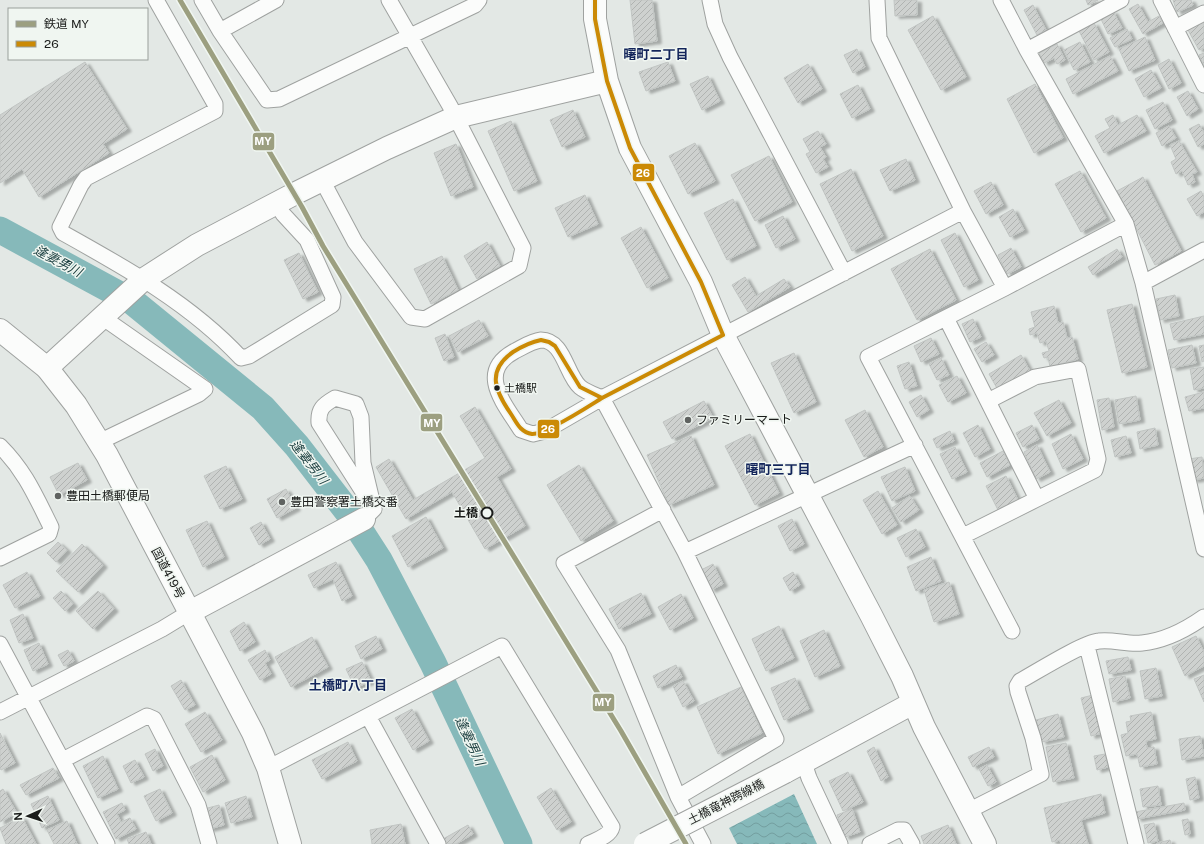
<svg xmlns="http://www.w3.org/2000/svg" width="1204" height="844" font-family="'Public Sans','Noto Sans JP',sans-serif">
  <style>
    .water { fill: url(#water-waves) }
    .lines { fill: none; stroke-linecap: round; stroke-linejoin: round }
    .river { stroke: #86b9ba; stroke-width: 27 }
    .building { fill: url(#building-hatch); stroke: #c1c5c3; filter: url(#shadow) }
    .street-casing { stroke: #9fa2a0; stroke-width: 17 }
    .secondary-casing { stroke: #9fa2a0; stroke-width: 24 }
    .highway-casing { stroke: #9fa2a0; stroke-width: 24 }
    .street { stroke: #fbfcfb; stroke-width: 15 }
    .secondary { stroke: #fbfcfb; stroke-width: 22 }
    .highway { stroke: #fbfcfb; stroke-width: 22 }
    .secondary-bridge-casing { stroke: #9fa2a0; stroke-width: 24; stroke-linecap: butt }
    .secondary-bridge { stroke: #fbfcfb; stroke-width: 22 }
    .bus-1-casing { stroke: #f0f6f1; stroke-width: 7 }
    .bus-1 { stroke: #cb8a05; stroke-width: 4 }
    .rail-1-casing { stroke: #f0f6f1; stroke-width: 8 }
    .rail-1 { stroke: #9c9f80; stroke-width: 5 }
    .bus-dot { fill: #1a1c1a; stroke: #f0f6f1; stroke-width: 1.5 }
    .poi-dot { fill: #606361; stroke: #f0f6f1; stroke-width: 1.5 }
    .stop-dot { fill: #f0f6f1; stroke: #1a1c1a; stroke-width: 2 }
    .labels { text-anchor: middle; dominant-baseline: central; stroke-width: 3; stroke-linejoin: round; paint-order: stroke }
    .bus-label { font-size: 11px; fill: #1a1c1a; stroke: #f0f6f1; text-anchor: start }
    .poi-label { font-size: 12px; fill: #1a1c1a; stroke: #f0f6f1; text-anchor: start }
    .stop-label { font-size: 12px; font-weight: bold; fill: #1a1c1a; stroke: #f0f6f1; text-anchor: end }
    .street-label { font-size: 12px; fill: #1a1c1a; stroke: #f0f6f1 }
    .neighbourhood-label { font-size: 13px; font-weight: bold; fill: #12245a; stroke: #f0f6f1 }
    .water-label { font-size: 13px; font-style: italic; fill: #1a3e3f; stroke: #f0f6f1 }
    .line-badge { stroke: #f0f6f1; stroke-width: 1.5 }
    .badge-label { font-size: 11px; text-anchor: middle; font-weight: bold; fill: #fff }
  </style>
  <defs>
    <pattern id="water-waves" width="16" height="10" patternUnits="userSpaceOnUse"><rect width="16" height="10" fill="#86b9ba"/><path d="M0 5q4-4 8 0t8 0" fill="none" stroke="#739e9f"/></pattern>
    <pattern id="building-hatch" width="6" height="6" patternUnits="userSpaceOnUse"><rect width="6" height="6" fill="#ced1cf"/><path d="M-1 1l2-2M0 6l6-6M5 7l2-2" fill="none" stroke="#b0b3b1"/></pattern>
    <filter id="shadow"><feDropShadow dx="4.5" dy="2.5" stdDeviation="1" flood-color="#0004"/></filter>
  </defs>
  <rect width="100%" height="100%" fill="#e3e8e5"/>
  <path class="water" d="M794,794L817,844H737L729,828Z"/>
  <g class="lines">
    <path class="river" d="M0,230L133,302L263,408L297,446L348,512L379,560L433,663L519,844"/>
  </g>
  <path class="building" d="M630,0H652L657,41L635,44Z
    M894,0H917V15L895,16Z
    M1086,0H1098L1088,5Z
    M1173,0H1191L1193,5L1177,12Z
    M1138,4L1148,22L1159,16L1163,23L1143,34L1129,9Z
    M1033,5L1046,30L1037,35L1024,10Z
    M1113,11L1122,28L1108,34L1100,17Z
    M933,16L966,77L941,90L908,30Z
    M1204,22V48L1199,50L1188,30Z
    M1094,23L1109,52L1094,60L1079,31Z
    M1127,29L1132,39L1115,47L1110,38Z
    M1145,37L1155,60L1129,71L1119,49Z
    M1080,42L1090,62L1074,70L1064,50Z
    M1057,44L1065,60L1057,64L1054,58L1044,63L1039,53Z
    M857,49L865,67L853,73L844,55Z
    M1204,53V67L1199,55Z
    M1110,56L1118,71L1073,94L1066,79Z
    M1169,59L1181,83L1169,89L1158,65Z
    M85,62L127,129L103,144L109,153L39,197L22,169L0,183V115Z
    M668,62L675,81L646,91L639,72Z
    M808,64L822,89L798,103L784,78Z
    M1151,70L1161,88L1144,97L1135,79Z
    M708,76L720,101L702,110L690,84Z
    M1035,84L1063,138L1034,153L1007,99Z
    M858,85L870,109L852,118L840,94Z
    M1188,91L1198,109L1187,116L1177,97Z
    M1163,102L1172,120L1155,129L1146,110Z
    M573,110L585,137L562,147L550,120Z
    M1113,115L1118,125L1137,115L1146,131L1104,153L1095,136L1110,128L1105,119Z
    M511,121L537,181L514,191L488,131Z
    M1199,124L1204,133V144L1198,147L1189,129Z
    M1169,126L1176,138L1162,146L1156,133Z
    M818,131L826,144L820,147L826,157L823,159L828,167L816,173L806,154L810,152L803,139Z
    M1179,141L1197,172L1192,174L1195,182L1188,185L1182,171L1176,174L1171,162L1176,159L1170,145Z
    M695,143L715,181L688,194L669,156Z
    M456,144L473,187L451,196L434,153Z
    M769,156L792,202L755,221L731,175Z
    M906,159L915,180L890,191L880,170Z
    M851,169L883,236L852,251L820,184Z
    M1080,171L1106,218L1081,232L1055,184Z
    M1143,177L1181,251L1155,265L1117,191Z
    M991,182L1003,205L986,214L974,191Z
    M1201,191L1204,197V212L1197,216L1187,199Z
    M585,195L598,224L568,237L555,208Z
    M733,199L756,246L727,260L704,213Z
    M1013,209L1024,230L1010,237L999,217Z
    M783,216L795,239L776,248L765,225Z
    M641,227L668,278L647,288L621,238Z
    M955,233L978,280L964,287L941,240Z
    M487,242L500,266L477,279L464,256Z
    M1011,248L1021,267L1007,274L998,255Z
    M930,249L956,300L917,320L891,269Z
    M1117,249L1122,257L1093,275L1088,267Z
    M299,253L318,292L303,299L284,260Z
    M442,256L458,290L431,304L414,269Z
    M745,277L756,296L784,279L790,287L748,312L732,285Z
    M1175,295L1179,316L1160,320L1156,299Z
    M1132,304L1147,367L1122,373L1107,310Z
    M1054,306L1058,323L1063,322L1067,338L1072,337L1078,359L1050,367L1048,357L1044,358L1042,353L1049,351L1046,341L1040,343L1037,333L1030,335L1029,329L1035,327L1031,312Z
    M1204,316V334L1174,340L1170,324Z
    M973,319L981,337L970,342L962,324Z
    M479,320L488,336L458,352L449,336Z
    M445,334L454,357L444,361L435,338Z
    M931,338L939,354L921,362L914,346Z
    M986,342L994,355L982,362L974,349Z
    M1192,345L1196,363L1172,368L1168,350Z
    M1204,345V361L1202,362L1199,346Z
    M794,353L816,402L794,413L771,363Z
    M1021,355L1030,371L998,390L989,374Z
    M941,358L949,375L937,380L929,364Z
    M909,362L917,386L905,389L897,366Z
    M1204,367V388L1194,390L1190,369Z
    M957,376L966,393L948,402L939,385Z
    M1204,392V408L1189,411L1185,397Z
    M921,395L929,410L917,417L909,402Z
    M1136,396L1140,420L1119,424L1115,400Z
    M1109,398L1114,427L1102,430L1097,400Z
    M1059,400L1071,423L1047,436L1034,413Z
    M704,401L713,418L672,439L663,422Z
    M475,407L511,469L497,477L525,526L485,549L452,492L406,519L376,467L389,459L413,500L485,458L460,416Z
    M865,410L883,447L864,457L845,420Z
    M978,425L990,449L975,457L963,433Z
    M1032,425L1039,439L1023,447L1016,433Z
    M1155,428L1158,445L1140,449L1137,432Z
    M950,431L954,441L937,448L933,439Z
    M750,434L779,493L755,505L725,446Z
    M1071,434L1083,459L1063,469L1052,444Z
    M691,436L714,485L669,505L647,455Z
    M1126,436L1131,453L1115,457L1111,440Z
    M1037,445L1050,472L1036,479L1024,452Z
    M955,447L967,472L952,479L940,454Z
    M1003,451L1010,465L987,477L980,463Z
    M1202,457L1204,478L1193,480L1189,459Z
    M78,463L87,480L59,495L50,477Z
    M579,465L613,521L581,541L547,485Z
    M226,466L242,499L220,509L204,476Z
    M905,467L915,491L892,501L881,477Z
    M1006,476L1018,500L998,510L986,486Z
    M286,489L296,508L277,518L267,499Z
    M878,491L897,525L882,534L863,500Z
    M910,496L919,510L901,522L892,508Z
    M426,517L443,548L408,567L392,536Z
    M792,519L804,544L790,551L778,526Z
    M207,521L224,557L203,567L186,530Z
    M261,522L270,539L259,545L250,528Z
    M916,529L925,547L906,557L897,538Z
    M58,542L67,550L56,562L47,553Z
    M82,544L103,565L78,592L56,571Z
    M931,557L941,581L916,591L907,567Z
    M336,562L352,596L342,601L333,579L314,588L308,575Z
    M713,564L723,584L711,590L701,570Z
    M27,572L40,596L15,608L3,585Z
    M793,572L800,585L790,591L783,578Z
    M949,582L959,614L934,622L924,590Z
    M61,591L73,604L65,611L53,598Z
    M98,591L114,609L93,629L76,611Z
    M641,593L651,614L619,629L609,609Z
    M681,594L693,618L670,630L658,607Z
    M23,614L33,638L19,643L10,620Z
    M244,622L255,642L240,651L230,631Z
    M779,626L794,658L766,671L752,639Z
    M824,630L840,666L815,677L800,641Z
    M376,636L382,649L361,659L355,646Z
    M1196,636L1204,652V666L1185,676L1172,647Z
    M312,637L328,667L291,687L275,657Z
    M39,643L48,664L33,671L24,650Z
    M68,650L74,661L64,666L58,655Z
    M265,650L270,660L265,663L271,674L260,680L248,660Z
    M1128,657L1131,670L1109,674L1106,661Z
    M362,662L371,681L355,688L346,669Z
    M676,665L682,677L658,688L653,676Z
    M1156,668L1162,696L1145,699L1140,671Z
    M1204,675V702L1194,679Z
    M1125,676L1130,698L1113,702L1109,679Z
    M795,678L809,709L784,720L771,688Z
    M181,680L195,705L185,710L171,686Z
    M683,681L694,701L683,707L673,686Z
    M741,687L762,733L718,754L697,707Z
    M1093,695L1102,733L1091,736L1081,698Z
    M412,709L429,741L413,750L395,718Z
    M205,712L222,740L201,752L185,724Z
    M1151,712L1156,739L1146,741L1147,748L1154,747L1157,764L1140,767L1137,754L1126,756L1121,735L1128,733L1126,722L1131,721L1130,716Z
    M1058,714L1064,737L1042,742L1036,720Z
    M0,733L15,763L1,770L0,768Z
    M1200,736L1204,756L1182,760L1179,739Z
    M348,742L357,761L322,779L312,760Z
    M1066,743L1074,778L1053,782L1046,747Z
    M874,747L888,777L881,781L867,751Z
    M989,747L994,757L973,767L968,757Z
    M155,749L163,766L153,771L145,754Z
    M1105,754L1108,767L1097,770L1094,756Z
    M212,755L225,780L203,792L190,767Z
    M103,756L118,789L98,798L83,766Z
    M135,760L144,777L131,783L123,766Z
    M987,765L996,782L988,786L979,769Z
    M53,768L59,778L26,795L20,785Z
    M848,772L863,802L843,811L829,781Z
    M1195,777L1199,798L1190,800L1186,779Z
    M1158,786L1161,805L1143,807L1140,789Z
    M551,788L571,822L557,830L537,797Z
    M3,789L17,813L0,822V791Z
    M160,789L172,813L156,821L144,796Z
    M1101,794L1105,813L1081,820L1088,844H1061L1060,840L1052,842L1044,808Z
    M48,796L59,820L42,828L31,804Z
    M246,796L252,817L231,823L225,803Z
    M122,803L125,810L117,814L121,822L130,818L136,829L116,839L103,812Z
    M1184,803L1185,810L1137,819L1135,812Z
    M219,805L224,825L209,829L204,809Z
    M852,809L860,832L845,837L837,815Z
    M22,817L36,844H6L0,828Z
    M1188,819L1190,834L1185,835L1182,820Z
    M67,821L77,844H54L47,830Z
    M1154,823L1158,841L1148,843L1144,825Z
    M401,824L405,844H372L370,830Z
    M468,825L473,834L456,844H446L443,839Z
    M948,825L956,844H924L921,836Z
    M146,832L151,844H129L127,839Z
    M1170,840L1171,844H1157V843Z"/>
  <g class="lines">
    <g class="street-casing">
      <path id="street" d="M156,0L215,104V111L86,178L81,185L60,227L63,233C126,268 191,304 241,358L249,356L332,305L333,297L307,240L283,214L277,204
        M202,0L220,31L267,100L279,99L475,5L479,0
        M710,0L715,24L730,57L844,273
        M877,0L879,38L963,211L1005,288
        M1001,0L1027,50L1126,224L1143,283L1204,549
        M1161,0L1204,85
        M1175,28L1204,13
        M220,31L276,0
        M1027,50L1121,0
        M322,180L355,242L411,317L425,319L519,266L523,248L450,106L389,0
        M1143,283L1204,250
        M946,318L1037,499L963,536
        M988,401L1035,377L1078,369L1098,459L1095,470L1037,499
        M99,442L199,394L205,389L102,317
        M0,446C25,471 35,495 51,527L49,534L0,558
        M663,510L564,563L618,650L678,797L703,844
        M364,519L374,509L319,423C318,409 323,405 335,398L356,404L361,417L363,463L374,509
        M685,552L915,445
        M1012,631L868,357L1005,288L1126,224
        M0,644L107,844
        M1087,646L1136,844
        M0,712L162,629L190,612
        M368,716L438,844
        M63,760L147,716L154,719L198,805L209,844
        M804,763L809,778L840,844
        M268,768L502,646L612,827C610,836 596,840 588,844
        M678,797L776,739L685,552L602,398C595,395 586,392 580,387C566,375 564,340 541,340C532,341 523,347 515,351C476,372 504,403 521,430L533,434L545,431L602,398L963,211
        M968,811L1041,774L1033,738L1018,692L1017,686L1020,681C1038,671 1082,643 1099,641C1113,639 1128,645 1142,643C1164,641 1187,629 1204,617
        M870,844L898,830H904L912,844"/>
    </g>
    <g class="secondary-casing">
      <path id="secondary" d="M595,0V19L607,81L630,148L701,282L723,335L871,615L902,676L924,727L985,844
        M47,368L144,279L197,245L294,194L387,148L456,117L607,81
        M190,612L364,519
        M785,772L913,703"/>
    </g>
    <g class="highway-casing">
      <path id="highway" d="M0,330L47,368L76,405L107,455L253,733L268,768L290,844"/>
    </g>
    <use href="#street" class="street"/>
    <use href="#secondary" class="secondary"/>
    <use href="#highway" class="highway"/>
    <g class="secondary-bridge-casing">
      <path id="secondary-bridge" d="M645,844L785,772"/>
    </g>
    <use href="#secondary-bridge" class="secondary-bridge"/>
    <g class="bus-1-casing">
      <path id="bus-1" d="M595,0V19L607,81L630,148L701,282L723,335
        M541,340L549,342L555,346L580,387L602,398C589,406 545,435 532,434C520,432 517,423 511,414C495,391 486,371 513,352C521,347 531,342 541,340Z
        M602,398L723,335"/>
    </g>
    <use href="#bus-1" class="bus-1"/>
    <g class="rail-1-casing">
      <path id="rail-1" d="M180,0L302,207L323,246L621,731L686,844"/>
    </g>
    <use href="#rail-1" class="rail-1"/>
  </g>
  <circle class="bus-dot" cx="497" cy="388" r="3.5"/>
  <g class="poi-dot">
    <circle cx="688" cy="420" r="4"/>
    <circle cx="58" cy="496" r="4"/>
    <circle cx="282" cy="502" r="4"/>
  </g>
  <circle class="stop-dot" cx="487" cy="513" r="5.5"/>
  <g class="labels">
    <g class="bus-label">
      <text x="504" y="388">土橋駅</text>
    </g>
    <g class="poi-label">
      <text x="696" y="420">ファミリーマート</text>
      <text x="66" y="496">豊田土橋郵便局</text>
      <text x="290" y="502">豊田警察署土橋交番</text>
    </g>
    <g class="stop-label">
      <text x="478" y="513">土橋</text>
    </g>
    <g class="street-label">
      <text transform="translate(168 573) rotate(62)">国道419号</text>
      <text transform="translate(726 802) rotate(-27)">土橋竜神跨線橋</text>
    </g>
    <g class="neighbourhood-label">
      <text x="656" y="54">曙町二丁目</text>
      <text x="778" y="469">曙町三丁目</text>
      <text x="348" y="685">土橋町八丁目</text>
    </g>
    <g class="water-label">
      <text transform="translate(58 261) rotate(28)">逢妻男川</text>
      <text transform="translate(309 462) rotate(52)">逢妻男川</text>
      <text transform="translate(470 741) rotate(65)">逢妻男川</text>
    </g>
  </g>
  <g class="line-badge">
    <rect x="252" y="132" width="23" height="19" rx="4" fill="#9c9f80"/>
    <rect x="632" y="163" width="23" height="19" rx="4" fill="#cb8a05"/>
    <rect x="420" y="413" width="23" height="19" rx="4" fill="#9c9f80"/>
    <rect x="537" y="419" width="23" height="20" rx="4" fill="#cb8a05"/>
    <rect x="592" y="693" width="23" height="19" rx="4" fill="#9c9f80"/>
  </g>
  <g class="badge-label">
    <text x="263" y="145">MY</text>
    <text x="643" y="177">26</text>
    <text x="432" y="427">MY</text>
    <text x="548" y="433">26</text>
    <text x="603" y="706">MY</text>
  </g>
  <rect x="8" y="8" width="140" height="52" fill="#f0f6f1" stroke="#9a9f9b"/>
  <rect x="16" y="21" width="20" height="6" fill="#9c9f80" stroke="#9a9f9b"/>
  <text x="44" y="28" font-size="12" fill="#1a1c1a">鉄道 MY</text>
  <rect x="16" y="41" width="20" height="6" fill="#cb8a05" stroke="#9a9f9b"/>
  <text x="44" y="48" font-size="12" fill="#1a1c1a">26</text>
  <g transform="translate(28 816) rotate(267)" stroke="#f0f6f1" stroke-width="3" paint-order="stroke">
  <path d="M0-3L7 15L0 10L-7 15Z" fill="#1a1c1a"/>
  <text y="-6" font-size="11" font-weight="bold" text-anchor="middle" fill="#1a1c1a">N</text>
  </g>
</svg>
